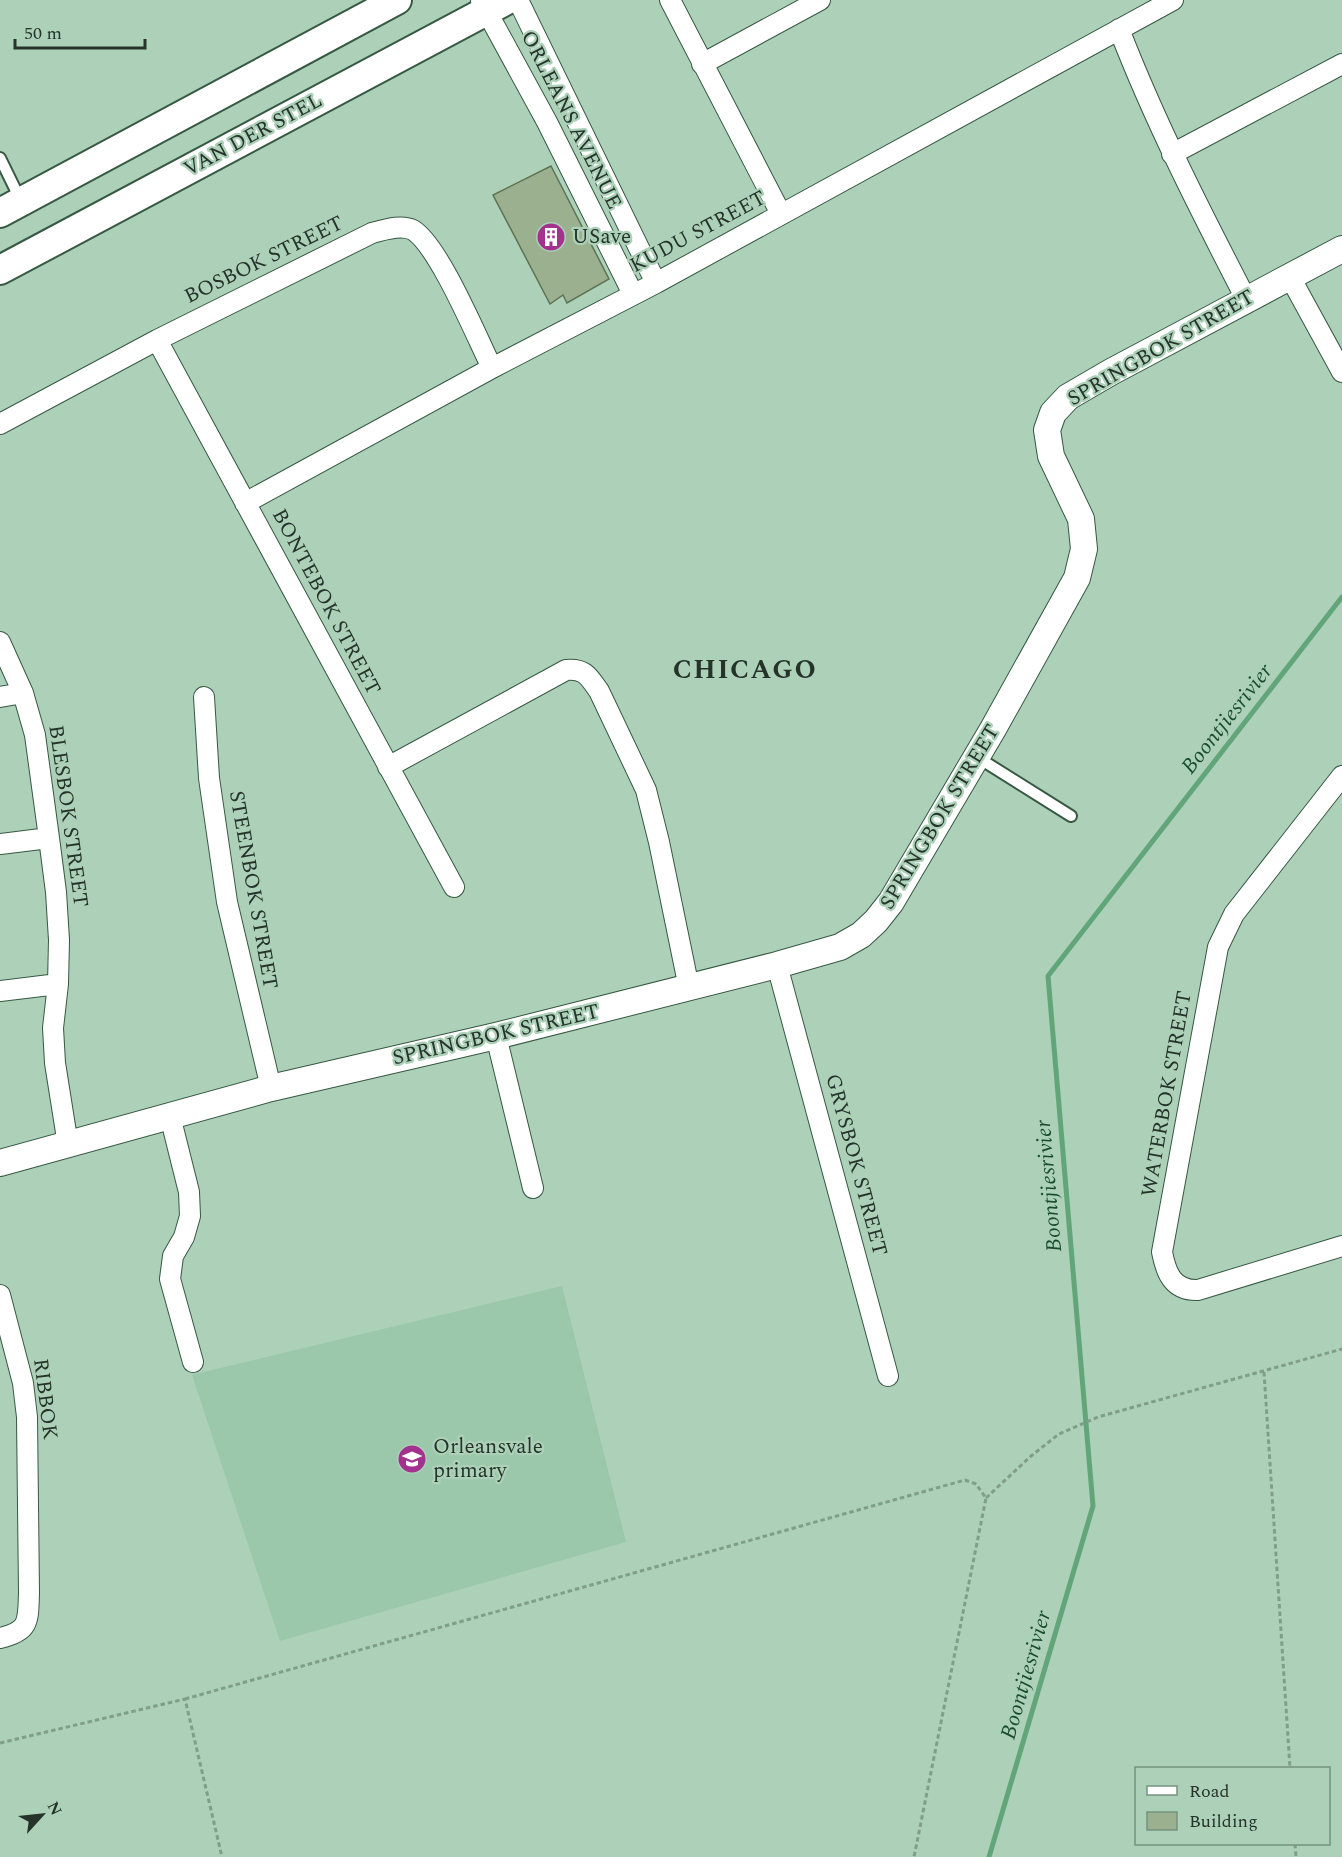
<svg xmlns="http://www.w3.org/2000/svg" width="1342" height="1857" font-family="Spectral,serif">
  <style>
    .built { fill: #9bc7aa }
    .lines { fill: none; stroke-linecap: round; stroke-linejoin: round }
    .stream { stroke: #62a57b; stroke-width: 5 }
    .building { fill: #9ab08f; stroke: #5e7254; stroke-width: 1.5 }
    .service-casing { stroke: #375843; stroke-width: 14 }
    .minor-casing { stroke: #375843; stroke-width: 22 }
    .tertiary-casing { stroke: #375843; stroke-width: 28 }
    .secondary-casing { stroke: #375843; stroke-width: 32 }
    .path { stroke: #809e8a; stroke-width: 3; stroke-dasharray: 4.5 3; stroke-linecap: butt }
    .service { stroke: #fff; stroke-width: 10 }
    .minor { stroke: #fff; stroke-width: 20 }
    .tertiary { stroke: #fff; stroke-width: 26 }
    .secondary { stroke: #fff; stroke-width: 28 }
    .labels { text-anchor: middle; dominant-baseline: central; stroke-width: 4.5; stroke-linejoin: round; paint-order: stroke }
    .street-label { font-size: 21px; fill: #25332a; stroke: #acd1b8 }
    .poi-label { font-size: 21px; fill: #25332a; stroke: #acd1b8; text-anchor: start }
    .water-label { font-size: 22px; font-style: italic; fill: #1a4d30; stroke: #acd1b8 }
    .district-label { font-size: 27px; font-weight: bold; letter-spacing: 1.5px; fill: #25332a; stroke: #acd1b8 }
  </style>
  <rect width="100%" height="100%" fill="#acd1b8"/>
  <path class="built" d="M562,1286L626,1542L280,1641L192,1375Z"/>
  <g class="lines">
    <path class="stream" d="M989,1857L1093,1506L1048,976L1342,597"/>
  </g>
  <path class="building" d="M551,166L609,279L567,303L563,295L550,304L493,195Z"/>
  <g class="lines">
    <g class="service-casing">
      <path id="service" d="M0,158L21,201
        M977,757L1071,816"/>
    </g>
    <g class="minor-casing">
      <path id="minor" d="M518,0L656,283
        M670,0L781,214
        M481,1L547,122L633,294
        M1119,29C1155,122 1200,210 1246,299
        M702,64L820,0
        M1172,154L1342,64
        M1290,277L1342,372
        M157,340L454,887
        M0,424L157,340L372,233C384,230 401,224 413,230C439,246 477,338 492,368
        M245,503L492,368L656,283L1173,0
        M0,642L23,693L35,735L49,838L56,892L59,940L58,984L53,1028L55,1063L68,1145
        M0,697L23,693
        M204,697L209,778L227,902L271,1088
        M388,767L566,670C585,668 589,677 599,691L646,790L659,842L689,988
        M1342,776L1234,914L1218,947L1162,1252C1166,1273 1173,1291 1198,1290L1342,1246
        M0,844L49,838
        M777,965L888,1376
        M0,991L58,984
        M496,1036L533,1188
        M170,1116L189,1192L190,1216L184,1237L173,1256L170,1279L193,1362
        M0,1295L23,1383L27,1417L29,1593C28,1621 30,1631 0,1638"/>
    </g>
    <g class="tertiary-casing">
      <path id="tertiary" d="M0,1163L271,1088L496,1036L777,965L840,947L861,935L876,921L891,902L993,729L1077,578L1084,549L1081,519L1051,456L1047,430L1053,413L1068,397L1111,372L1342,249"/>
    </g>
    <g class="secondary-casing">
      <path id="secondary" d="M0,213L397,0
        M0,270L507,0"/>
    </g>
    <path class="path" d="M1264,1372L1290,1768
      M986,1498L1031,1456L1059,1434L1098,1417L1342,1349
      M185,1699L965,1480L976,1484L986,1498L914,1857
      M0,1743L185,1699L222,1857
      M1295,1844L1296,1857"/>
    <use href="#service" class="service"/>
    <use href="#minor" class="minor"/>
    <use href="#tertiary" class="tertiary"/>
    <use href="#secondary" class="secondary"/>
  </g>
  <defs>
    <g id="building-disc" transform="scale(1.5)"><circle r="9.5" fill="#a3328f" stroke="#acd1b8"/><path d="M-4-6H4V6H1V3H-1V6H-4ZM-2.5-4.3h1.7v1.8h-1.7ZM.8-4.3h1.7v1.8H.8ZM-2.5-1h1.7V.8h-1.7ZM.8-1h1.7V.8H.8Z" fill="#fff"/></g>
    <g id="school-disc" transform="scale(1.5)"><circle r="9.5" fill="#a3328f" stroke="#acd1b8"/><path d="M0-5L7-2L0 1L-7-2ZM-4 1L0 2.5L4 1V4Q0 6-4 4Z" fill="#fff"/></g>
  </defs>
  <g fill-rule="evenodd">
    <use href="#building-disc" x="551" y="237"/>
    <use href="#school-disc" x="412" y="1459"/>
  </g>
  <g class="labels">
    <g class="street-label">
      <text transform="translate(571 120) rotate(63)">ORLEANS AVENUE</text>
      <text transform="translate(253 135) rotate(-28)">VAN DER STEL</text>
      <text transform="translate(698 232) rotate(-28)">KUDU STREET</text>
      <text transform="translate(264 260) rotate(-26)">BOSBOK STREET</text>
      <text transform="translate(1161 348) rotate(-30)">SPRINGBOK STREET</text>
      <text transform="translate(326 602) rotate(62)">BONTEBOK STREET</text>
      <text transform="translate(68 816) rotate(82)">BLESBOK STREET</text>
      <text transform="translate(940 817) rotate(-59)">SPRINGBOK STREET</text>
      <text transform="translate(253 890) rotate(80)">STEENBOK STREET</text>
      <text transform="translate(496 1035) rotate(-13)">SPRINGBOK STREET</text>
      <text transform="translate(1167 1094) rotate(-80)">WATERBOK STREET</text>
      <text transform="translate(856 1165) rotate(75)">GRYSBOK STREET</text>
      <text transform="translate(45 1399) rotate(83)">RIBBOK</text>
    </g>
    <g class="poi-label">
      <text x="572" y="237">USave</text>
      <text x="433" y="1447">Orleansvale<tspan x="433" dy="24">primary</tspan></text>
    </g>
    <g class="water-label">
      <text transform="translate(1227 719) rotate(-52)">Boontjiesrivier</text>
      <text transform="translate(1049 1186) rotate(-95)">Boontjiesrivier</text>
      <text transform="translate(1026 1675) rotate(-74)">Boontjiesrivier</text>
    </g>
    <g class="district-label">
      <text x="745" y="670">CHICAGO</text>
    </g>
  </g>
  <rect x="1135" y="1767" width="195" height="78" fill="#acd1b8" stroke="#76927f" stroke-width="1.5"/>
  <rect x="1147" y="1786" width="30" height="9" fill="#ffffff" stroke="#76927f" stroke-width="1.5"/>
  <text x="1189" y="1797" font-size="18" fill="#25332a">Road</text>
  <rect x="1147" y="1812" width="30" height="18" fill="#9ab08f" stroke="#76927f" stroke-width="1.5"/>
  <text x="1189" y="1827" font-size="18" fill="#25332a">Building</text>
  <g transform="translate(42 1815) rotate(63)" stroke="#acd1b8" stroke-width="4.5" paint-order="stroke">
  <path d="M0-4.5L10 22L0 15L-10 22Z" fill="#25332a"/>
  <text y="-9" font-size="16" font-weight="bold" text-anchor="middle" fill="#25332a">N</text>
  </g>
  <path d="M15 39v9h130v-9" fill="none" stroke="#25332a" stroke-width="3"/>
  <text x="24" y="39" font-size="18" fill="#25332a" stroke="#acd1b8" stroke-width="4.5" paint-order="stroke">50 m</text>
</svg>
